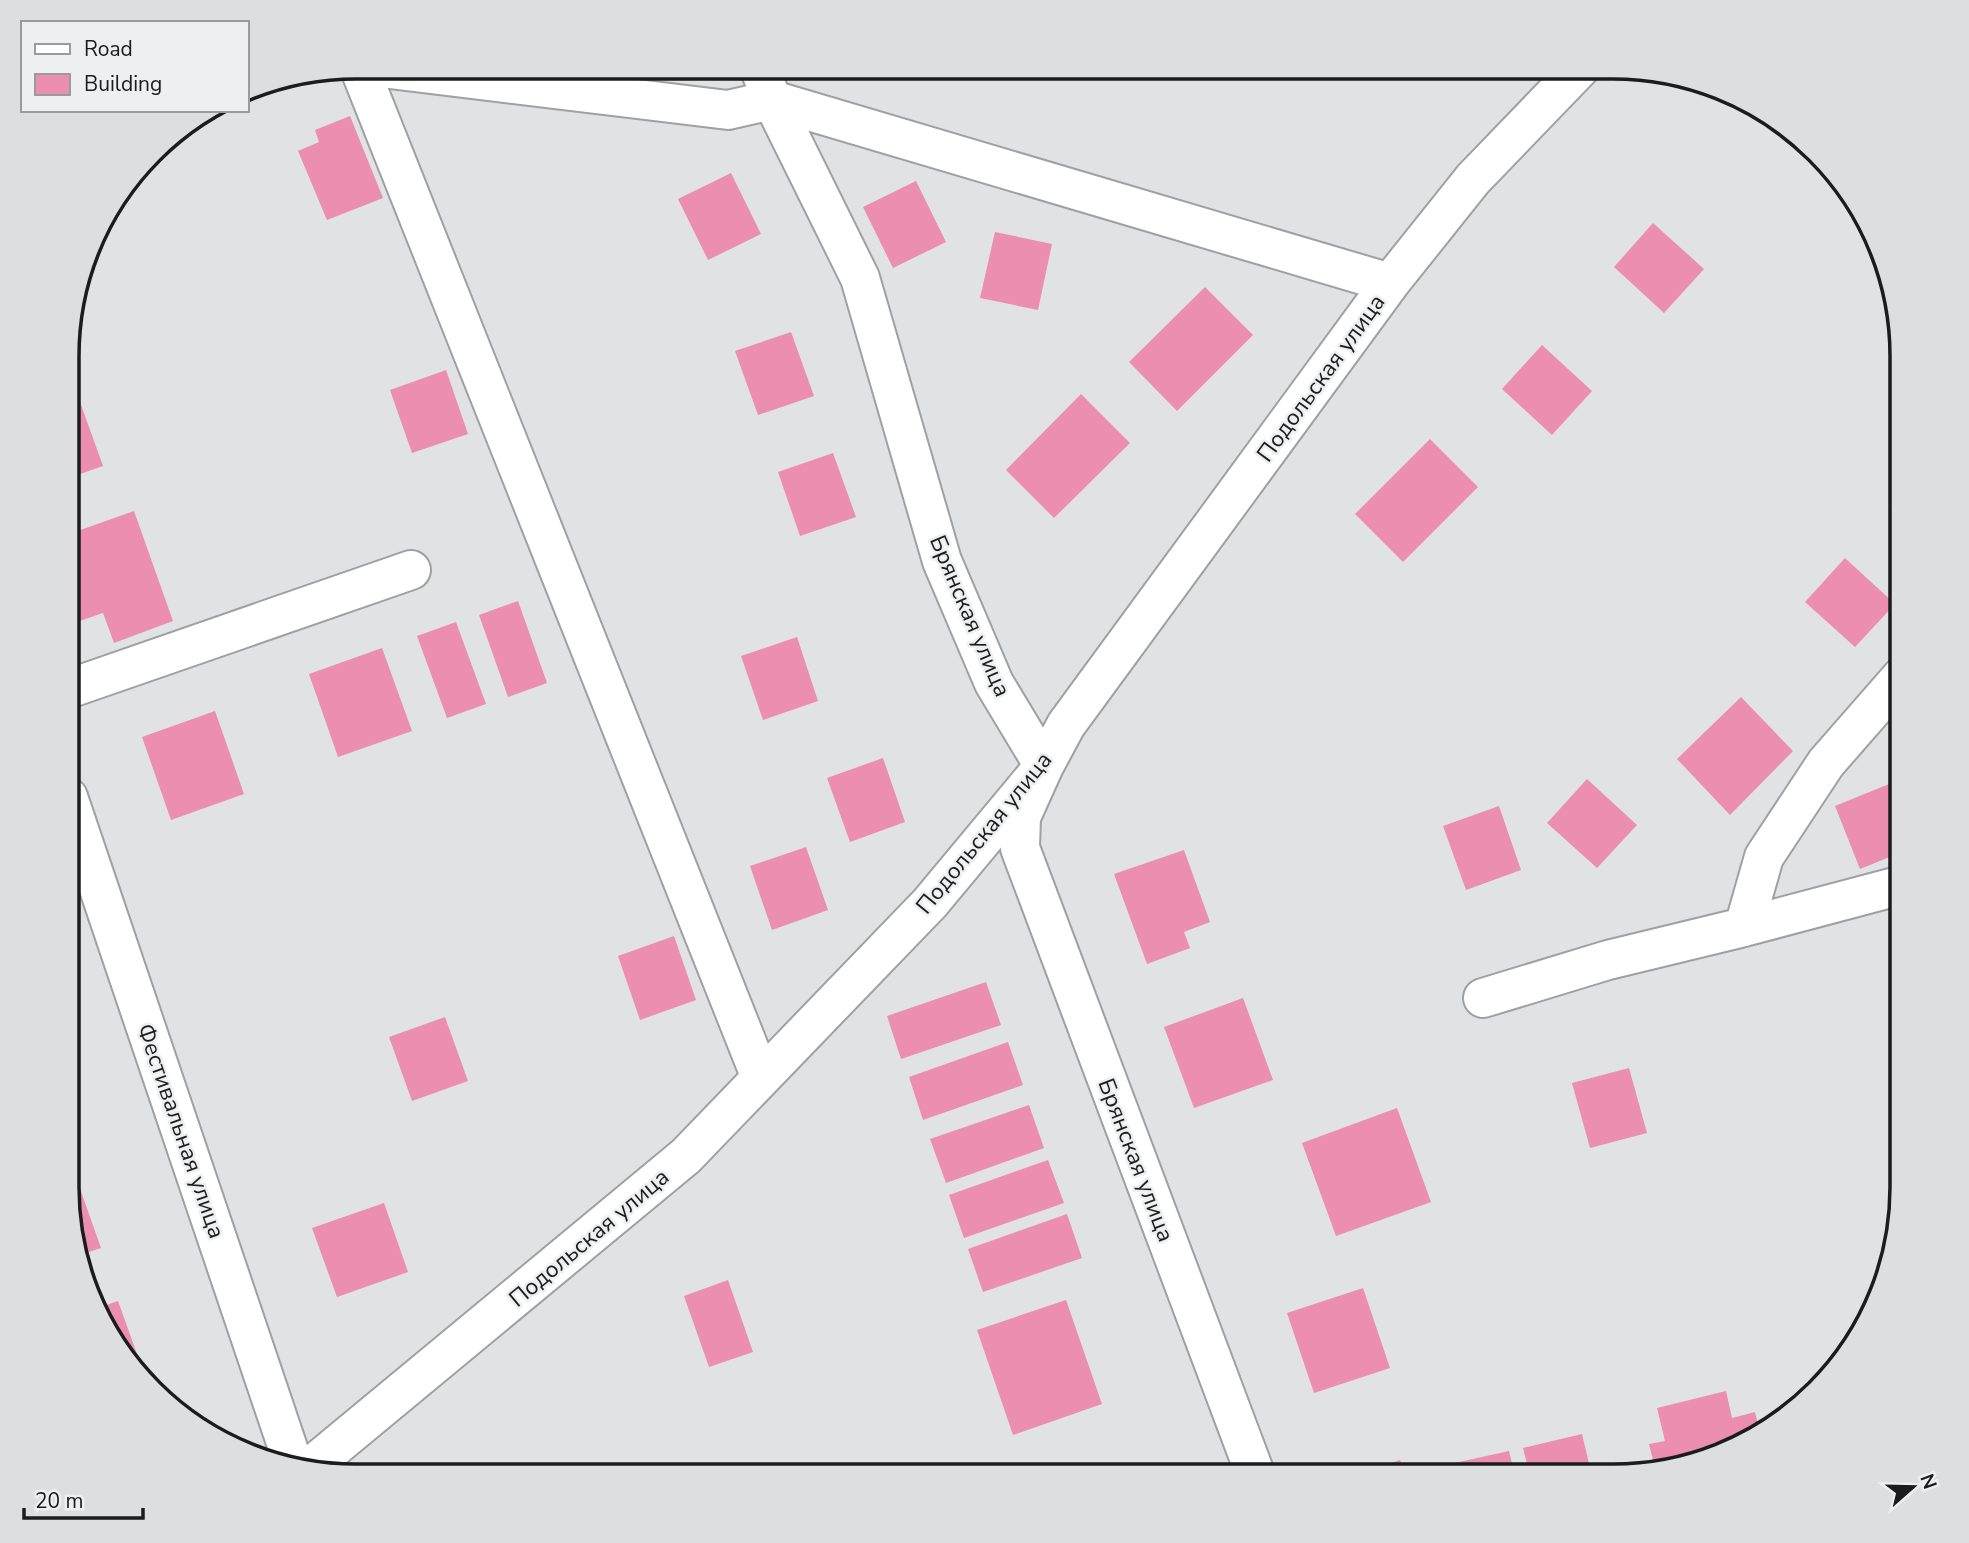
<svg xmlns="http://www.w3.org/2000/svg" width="1969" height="1543" font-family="'Nunito Sans',sans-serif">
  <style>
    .building { fill: #ec8eaf }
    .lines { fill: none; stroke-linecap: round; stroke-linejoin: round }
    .minor-casing { stroke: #9fa0a1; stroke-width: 42 }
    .minor { stroke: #fff; stroke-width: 38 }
    .labels { text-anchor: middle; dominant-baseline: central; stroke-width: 5; stroke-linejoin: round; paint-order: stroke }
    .street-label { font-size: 23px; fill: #1b1c1c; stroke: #eeeff0 }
    .rim { fill: none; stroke: #1b1c1c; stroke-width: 3.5 }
  </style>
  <rect width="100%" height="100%" fill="#e0e2e3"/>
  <path class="building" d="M350,116L383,198L327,220L298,151L319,142L315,130Z
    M731,173L761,234L708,260L678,199Z
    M916,181L946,242L893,268L863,207Z
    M1653,223L1704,269L1664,313L1614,267Z
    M995,232L1052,244L1038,310L980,298Z
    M1205,287L1253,335L1177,411L1129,362Z
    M791,332L814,396L758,415L735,351Z
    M1542,345L1592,391L1552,435L1502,389Z
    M446,370L468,434L412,453L390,390Z
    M1081,394L1130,443L1054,518L1006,470Z
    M80,402L103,466L69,478V406Z
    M1430,439L1478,487L1403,562L1355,514Z
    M833,453L856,517L800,536L778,472Z
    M1902,495V523L1888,510Z
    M134,511L173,621L114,643L103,613L68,625L69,570L78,566L69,534Z
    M1845,558L1895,604L1855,647L1805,602Z
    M518,601L547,683L508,697L479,615Z
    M456,622L486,704L447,718L417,636Z
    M797,637L818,701L763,720L741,656Z
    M382,648L412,731L338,757L309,674Z
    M1741,697L1793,751L1730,815L1677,759Z
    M215,711L244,794L171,820L142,737Z
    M883,758L905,822L850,842L827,778Z
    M1587,779L1637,825L1597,868L1547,823Z
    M1889,784L1902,817V852L1860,869L1835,806Z
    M1499,806L1521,870L1466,890L1443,826Z
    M806,847L828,910L772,930L750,866Z
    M1184,850L1210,922L1184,932L1190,948L1147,964L1114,874Z
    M674,936L696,1000L640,1020L618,956Z
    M986,982L1001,1025L901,1059L887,1016Z
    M1243,998L1273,1080L1194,1108L1164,1027Z
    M445,1017L468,1081L412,1101L389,1037Z
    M1008,1042L1023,1085L923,1120L909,1077Z
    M1629,1068L1647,1133L1590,1148L1572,1083Z
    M1029,1105L1044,1148L946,1183L930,1139Z
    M1397,1108L1431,1202L1336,1236L1302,1143Z
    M1048,1160L1064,1203L964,1238L949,1195Z
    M72,1166L101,1248L80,1255L67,1206V1168Z
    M384,1203L408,1272L337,1297L312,1228Z
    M1067,1214L1082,1258L983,1292L968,1249Z
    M728,1280L753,1352L709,1367L684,1296Z
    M1363,1288L1390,1368L1314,1393L1287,1313Z
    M1066,1300L1102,1404L1013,1435L977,1330Z
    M118,1301L146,1379V1380L97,1315L95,1309Z
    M1726,1391L1732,1418L1755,1412L1759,1429L1724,1454L1655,1468L1649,1444L1665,1441L1657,1408Z
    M1582,1434L1592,1476H1530L1523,1448Z
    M1509,1451L1515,1476H1453L1450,1464Z
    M1400,1460L1406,1476H1352Z"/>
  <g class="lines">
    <g class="minor-casing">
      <path id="minor" d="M359,67L761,1078
        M373,67L728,110L772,100L1390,283
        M759,67L772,100L860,278L942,561L994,683L1044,766L1021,817L1020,848L1256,1476
        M68,689L411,570
        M68,797L294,1466
        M1902,885L1744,927L1764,857L1826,763L1902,676
        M1483,998L1608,960L1744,927
        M308,1469L686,1156L930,903L1044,766L1066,725L1390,283L1473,179L1581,67"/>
    </g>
    <use href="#minor" class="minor"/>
  </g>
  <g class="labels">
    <g class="street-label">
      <text transform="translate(1321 378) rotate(-54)">Подольская улица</text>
      <text transform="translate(970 616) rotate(67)">Брянская улица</text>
      <text transform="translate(984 833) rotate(-51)">Подольская улица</text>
      <text transform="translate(181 1131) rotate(71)">Фестивальная улица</text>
      <text transform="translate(1136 1160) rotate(69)">Брянская улица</text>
      <text transform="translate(589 1238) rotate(-40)">Подольская улица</text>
    </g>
  </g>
  <path d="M0 0H1969V1543H0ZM356 79H1613A277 277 0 0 1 1890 356V1187A277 277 0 0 1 1613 1464H356A277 277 0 0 1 79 1187V356A277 277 0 0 1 356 79Z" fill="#dddedf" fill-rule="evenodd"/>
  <path class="rim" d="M356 79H1613A277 277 0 0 1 1890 356V1187A277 277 0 0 1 1613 1464H356A277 277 0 0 1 79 1187V356A277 277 0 0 1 356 79Z"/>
  <rect x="21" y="21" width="228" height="91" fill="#eeeff0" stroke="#9a9b9b" stroke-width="2"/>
  <rect x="35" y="44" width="35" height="10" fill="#ffffff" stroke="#9a9b9b" stroke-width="2"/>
  <text x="84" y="56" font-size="21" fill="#1b1c1c">Road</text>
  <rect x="35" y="74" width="35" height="21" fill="#ec8eaf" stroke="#9a9b9b" stroke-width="2"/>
  <text x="84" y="91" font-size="21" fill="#1b1c1c">Building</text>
  <g transform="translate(1913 1487) rotate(70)" stroke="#eeeff0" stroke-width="5" paint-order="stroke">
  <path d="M0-5L12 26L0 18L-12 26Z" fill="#1b1c1c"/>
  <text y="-10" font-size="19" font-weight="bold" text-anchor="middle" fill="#1b1c1c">N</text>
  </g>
  <path d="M24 1508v10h119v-10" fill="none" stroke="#1b1c1c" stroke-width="3.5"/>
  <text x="35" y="1508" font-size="21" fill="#1b1c1c" stroke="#eeeff0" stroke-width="5" paint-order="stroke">20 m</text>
</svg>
